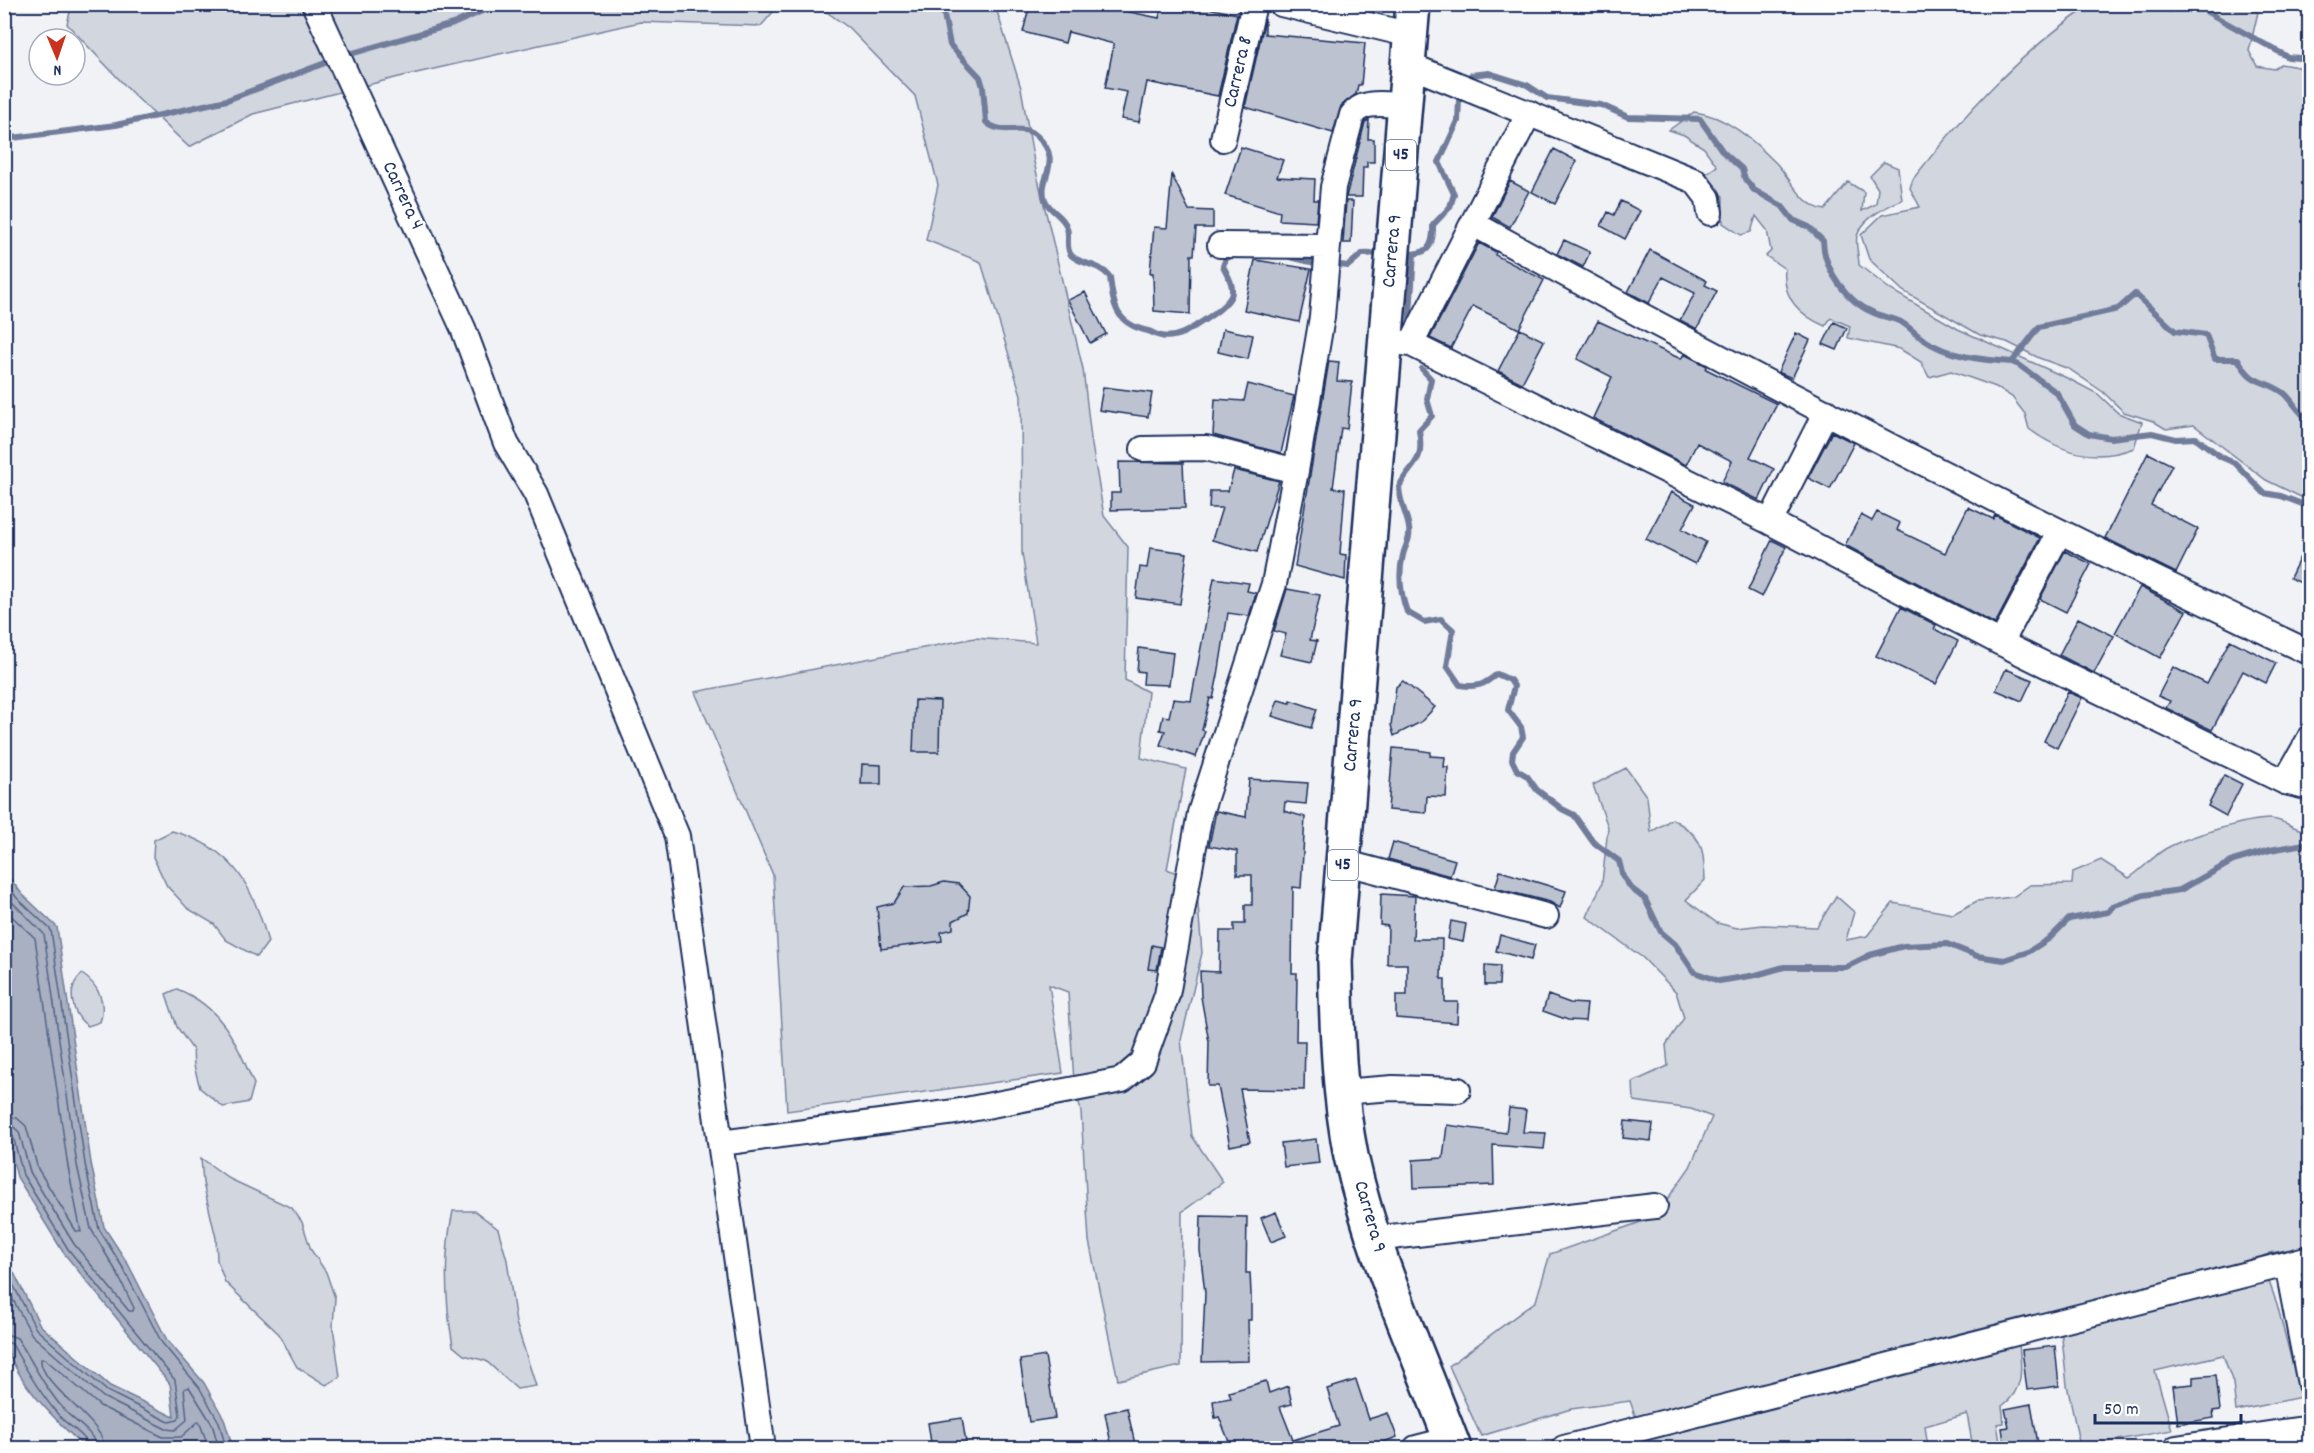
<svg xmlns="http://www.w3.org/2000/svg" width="2314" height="1453" font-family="Dekko,sans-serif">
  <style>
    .green { fill: #d2d6df; stroke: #76829e; stroke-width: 1.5 }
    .water { fill: #a8b0c2; stroke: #707c9a; stroke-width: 1.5 }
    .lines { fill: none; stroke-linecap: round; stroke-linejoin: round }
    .shore { stroke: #536386; stroke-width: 1.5 }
    .stream { stroke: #707c9a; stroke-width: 6 }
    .building { fill: #bcc2d0; stroke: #1b2f5e; stroke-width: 1.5 }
    .minor-casing { stroke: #1b2f5e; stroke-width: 28 }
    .trunk-casing { stroke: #1b2f5e; stroke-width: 38 }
    .minor { stroke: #fff; stroke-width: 24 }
    .trunk { stroke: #fff; stroke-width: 33 }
    .labels { text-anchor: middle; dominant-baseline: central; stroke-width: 5; stroke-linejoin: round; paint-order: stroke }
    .shield { fill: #fff; stroke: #5f6d8e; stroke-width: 1.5 }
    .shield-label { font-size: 18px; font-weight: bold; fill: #1b2f5e }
    .street-label { font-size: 20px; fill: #1b2f5e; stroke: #fff }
  </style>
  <rect width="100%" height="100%" fill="#f1f2f5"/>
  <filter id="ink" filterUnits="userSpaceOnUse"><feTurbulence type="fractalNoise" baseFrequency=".0167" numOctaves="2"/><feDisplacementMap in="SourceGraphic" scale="12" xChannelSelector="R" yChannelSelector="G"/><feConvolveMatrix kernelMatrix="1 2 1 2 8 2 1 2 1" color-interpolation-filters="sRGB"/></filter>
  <g filter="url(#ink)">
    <path class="green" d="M72,4L779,5L761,26L640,22L399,77L253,114L189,147L134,95L67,24Z
      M817,5H995L1021,88L1034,162L1083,369L1091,439L1104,516L1128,547L1125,680L1148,692L1141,758L1186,769L1167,869L1196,881L1202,953L1181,1040L1192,1136L1223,1182L1182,1212L1181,1366L1118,1380L1089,1241L1081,1112L1074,1081L1068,992L1049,985L1063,1073L787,1111L773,875L695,692L975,638L1036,643L1022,553L1021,395L981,262L926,240L938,185L915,96L849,28Z
      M2091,5H2150L2170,12L2175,5H2247L2258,12L2249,51L2257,66L2274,69L2281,64L2309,69V501L2266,480L2194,425L2166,429L2153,421L2124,412L2103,392L2069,369L2039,358L2007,342L1980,335L1903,291L1869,259L1861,235L1882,215L1920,207L1910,188L1913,179C1965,113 2021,51 2091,5Z
      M1694,112C1726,115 1754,141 1776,163C1791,179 1802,206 1825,210L1848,182L1864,192L1862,211L1876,204L1878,189L1870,176L1884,162L1898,168L1902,200C1887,206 1863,218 1857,236C1855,243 1859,257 1859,265L1891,290L1958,329L2069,379L2098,394L2118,413L2142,422L2134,448C2095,463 2061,453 2029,429L2025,414L2012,397L1996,387L1951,371L1929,377L1921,362L1900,349L1848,338L1850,326L1831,318L1825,326C1799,315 1782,298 1785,269L1766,256L1771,251L1767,230L1756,216L1751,232L1741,235L1723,223V196L1703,186L1701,177L1717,166L1704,148L1684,135L1669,130Z
      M1626,768L1647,797L1651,832L1672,819C1703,836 1703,846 1705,880L1686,900L1717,923L1737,928L1763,925L1817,927L1836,896L1854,912L1846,940L1867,936L1893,903L1953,914L1977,901L2013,897L2030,885L2072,884L2073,872L2101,860L2129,878C2142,870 2152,857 2165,849C2186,837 2246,819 2270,819C2284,819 2295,831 2309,831L2310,1107L2302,1109L2310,1140L2309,1246L2270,1253L2263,1265L2277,1304L2301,1397L2236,1411L2233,1383L2223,1355L2155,1371L2172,1430L2080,1447L2067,1385L2061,1329L2018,1337C2021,1363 2027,1388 2002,1406L2004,1423L1997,1424L2001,1448H1973L1967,1414L1925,1426L1928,1448H1852L1850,1441L1810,1448H1647L1630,1401L1571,1409L1481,1436L1449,1366L1536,1301L1550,1254L1655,1217L1690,1167L1712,1117L1691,1109L1634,1101L1633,1082L1668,1066L1666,1045L1684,1018L1676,992L1643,958L1587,917L1602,883L1608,827L1593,785Z
      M172,831C232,847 253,885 268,942L257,957L226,940L214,924L187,908L181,901L167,886L153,857L154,840Z
      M82,974C98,985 107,1002 100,1022L88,1026C72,1016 65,988 82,974Z
      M177,989C222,1007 236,1042 254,1084L249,1102L223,1107L200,1088L194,1066L193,1050L177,1027L166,994Z
      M201,1158L230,1179L292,1208L302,1222L311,1250L326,1272L335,1298L333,1326L340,1377L326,1385L297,1367L279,1334L225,1282L217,1260L216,1238L203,1183Z
      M453,1211H475L498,1229L507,1260L516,1323L536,1386L517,1389L486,1361L464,1355L453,1346C445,1301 443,1256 453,1211Z
      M2309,1264V1342L2295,1267Z"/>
    <path class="water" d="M4,871L22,894L57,927L91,1163L104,1227L128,1264L167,1340L204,1383L224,1419L233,1448H85C55,1419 18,1385 5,1343C0,1328 4,1274 5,1255L40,1325L110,1386L174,1417L170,1384L63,1252L17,1177L5,1127Z"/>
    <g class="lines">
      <path class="shore" d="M4,881L17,898L51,930L85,1164L99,1229L123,1268L162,1343L199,1387L219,1422L226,1448
        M4,894L44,934L77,1165L91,1229L116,1271L134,1308L133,1311H129L74,1244L30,1172L19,1132L13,1126L4,1124
        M4,909L35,938L68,1167L81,1232L76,1231L38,1169L26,1126L17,1118L4,1115
        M4,1132L13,1136L23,1175L68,1249L175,1380L180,1415L178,1420L169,1422L107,1391L36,1329L4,1267
        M4,1283L32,1335L103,1397L166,1429L175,1430L187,1420L184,1389L189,1387L212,1424L219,1448
        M4,1333L17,1338C35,1365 44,1388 67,1413C77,1423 95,1433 96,1448
        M4,1341L12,1344C26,1370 41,1395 61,1418C70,1427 87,1436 89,1448
        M105,1448C104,1421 38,1384 41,1359H45L100,1406L163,1437H181L199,1421L209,1448"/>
      <path class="stream" d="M942,4L950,45L980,77L983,87L986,122C1001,136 1024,123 1037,136C1065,162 1037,177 1045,200C1050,212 1064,216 1067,228C1070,237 1065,247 1071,255C1080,265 1098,262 1110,277C1113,306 1116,324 1148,331C1152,332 1156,335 1161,336C1176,340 1191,329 1203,321C1212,315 1226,306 1231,296C1235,286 1227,274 1223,266L1226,258L1236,254
        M2200,4L2207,12L2288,57L2310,59
        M343,56L453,24L498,4
        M1466,83L1471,75L1489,73L1527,85L1547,98L1601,105L1628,117L1700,119L1723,152L1742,169L1745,179L1754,190L1782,206L1793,220L1809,227L1823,241C1824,270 1847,302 1874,313C1883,317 1893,318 1901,322C1910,327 1915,334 1923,339C1948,357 1983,360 2012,362L2019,365L2057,393L2075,425L2089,434L2111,438L2152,433L2176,439L2196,438L2221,457L2235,463L2264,493L2281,496L2310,507
        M4,139L116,125L227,100L333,60
        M1402,254C1426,255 1434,250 1433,225L1450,207L1454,194L1439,162L1458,121L1459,100
        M1290,257L1319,264
        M1332,264L1348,266L1362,254L1383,253
        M1409,329L1414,254
        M2012,362L2039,327L2118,309L2135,294L2175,331L2206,335L2215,359H2238C2253,387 2263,378 2284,393C2291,398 2298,413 2310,421
        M1422,369L1431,379L1427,399L1432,416L1419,430C1425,465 1411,462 1399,487C1400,505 1407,514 1409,528C1411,540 1405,545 1403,555C1398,574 1401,595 1407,612L1424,622L1441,619L1453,630L1447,666L1460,685C1477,688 1484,685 1497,674L1510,680L1514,686L1508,710L1521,727L1523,737L1513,752L1512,760L1517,770L1527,776L1537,790L1562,809L1574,815L1593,842L1619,861L1623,877L1632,889L1645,899L1661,932L1675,944L1694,972L1719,981L1756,975L1784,967H1846L1870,955L1904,946L1947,944L1977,956L2004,960L2028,952L2050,938L2069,919L2108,912L2115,905L2144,895L2180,890L2233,861L2270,850L2310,843"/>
    </g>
    <path class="building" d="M1030,4H1121L1120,10L1159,18L1162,4H1189L1237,14L1218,96L1147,82L1139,122L1121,119L1127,92L1105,88L1114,44L1068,32L1065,43L1023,32Z
      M1265,19V34L1365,43L1361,85H1358L1356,94L1341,106L1333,133L1245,107Z
      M1369,120L1368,139H1374V162H1367V167H1363L1362,197H1346L1365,122Z
      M1241,147L1283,160L1277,177L1315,179L1314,200H1318L1316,222L1279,220L1280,212L1225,195Z
      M1554,149L1577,161L1555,204L1532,192Z
      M1172,175L1189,210L1213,211V228H1196L1194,255H1191L1190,314L1154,311L1153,273H1150L1154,227L1167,228Z
      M1510,181L1529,191L1510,227L1492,217Z
      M1346,201H1353L1351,243H1343Z
      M1621,201L1640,211L1625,239L1601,226L1608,212L1614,215Z
      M1564,240L1590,252L1583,267L1557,254Z
      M1479,243L1496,252L1495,255L1544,280L1519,329L1473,306L1451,348L1430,338Z
      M1650,250L1707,281L1705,285L1717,291L1697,329L1680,320L1695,293L1663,277L1649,303L1628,292Z
      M1255,260L1311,269L1299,322L1244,310Z
      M1085,292L1106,334L1090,343L1068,300Z
      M1598,321L1681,359L1684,354L1707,366L1706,369L1777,404L1750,457L1774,469L1759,500L1722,482L1732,461L1697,443L1686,465L1593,418L1612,377L1577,359Z
      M1834,322L1847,328L1837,350L1823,344Z
      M1223,329L1253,335L1248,359L1218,352Z
      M1520,329L1544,341L1522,383L1498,371Z
      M1796,333L1810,340L1792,378L1778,372Z
      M1329,361L1339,362L1337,381L1352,382L1347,429L1341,428L1333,488L1345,489L1340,554L1346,555L1345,580L1295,566Z
      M1248,384L1294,396L1281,453L1213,435L1215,399L1244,401Z
      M1103,387L1152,393L1148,417L1099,410Z
      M1832,432L1854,443L1830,489L1808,478Z
      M2148,453L2172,465L2151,505L2198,529L2176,573L2105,538Z
      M1119,462L1183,463L1185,508L1111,510V493H1120Z
      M1234,470L1279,481L1257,552L1212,540L1222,508H1209L1210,491H1228Z
      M1671,492L1695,504L1682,529L1706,542L1695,564L1646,539Z
      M1968,507L1993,519L1995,515L2040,538L1995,624L1845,545L1861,515L1872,521L1877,512L1900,523L1897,530L1945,553Z
      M2310,536V587L2290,578Z
      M1772,540L1786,547L1762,597L1748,590Z
      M1150,548L1187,553L1180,604L1136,598L1140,567L1147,568Z
      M2065,551L2091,564L2066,612L2040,599Z
      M1214,578L1249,583L1247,591L1256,593L1249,616L1228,613L1218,675L1213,699L1210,698L1202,730L1205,731L1196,757L1160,745L1165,731L1160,730L1163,716L1169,717L1173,699L1191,701Z
      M2140,587L2186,611L2160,658L2115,633Z
      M1287,589L1320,595L1310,640L1317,641L1312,662L1280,655L1286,634L1274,631Z
      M1901,607L1936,625L1934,629L1958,641L1936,684L1876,656Z
      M2078,618L2114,636L2094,673L2059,655Z
      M2230,640L2276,663L2266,683L2243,671L2212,730L2166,708L2170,701L2158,696L2173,667L2207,684Z
      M1139,648L1173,653L1169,685L1143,684L1144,672L1137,671Z
      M2006,669L2032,680L2022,701L1996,690Z
      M1403,681L1435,707L1421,722L1394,736L1391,725L1396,687Z
      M2068,692L2082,698L2057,748L2044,741Z
      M915,700L940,701L939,752H913Z
      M1278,700L1290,703V700L1317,709L1311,728L1272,716Z
      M1393,748L1417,750L1431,752L1430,756L1445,757L1444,767H1448L1446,797L1427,796L1426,813L1388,810Z
      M862,764L881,765V784H861Z
      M2224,775L2242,784L2226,816L2208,806Z
      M1249,779L1308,783L1306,804L1285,802L1284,811L1305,817L1301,888L1293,887L1292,973H1297L1296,1041H1305L1304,1090L1240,1089L1250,1142L1230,1146L1218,1086H1208L1209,1042L1201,997L1200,971L1219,972L1220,931H1234V924H1245V905H1252V875H1237V851L1209,846L1216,811L1246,817Z
      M1393,842L1455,860L1450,876L1388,859Z
      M1500,871L1566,891L1560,908L1550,902L1495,888Z
      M944,882L959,884L970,896L968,913L953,921V929L941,932L942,941L881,949L877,907L894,903L904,887L931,886Z
      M1381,894L1415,896L1413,939H1442L1441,979H1445V1002H1458L1457,1023L1396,1018V995H1407V964H1387L1388,926L1380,925Z
      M1451,921L1466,924L1463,942L1448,939Z
      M1500,935L1535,945L1531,960L1496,951Z
      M1152,945L1161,947L1157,970L1148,969Z
      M1485,965L1500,966L1499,985H1485Z
      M1548,995L1570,1003L1587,1004L1585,1021L1568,1020L1543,1011Z
      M1509,1108L1526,1110L1523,1132L1546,1133L1544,1149L1493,1145L1494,1185L1414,1188L1413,1160L1443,1158L1447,1125L1506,1133Z
      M1625,1121L1653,1124L1651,1141L1623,1138Z
      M1316,1139L1319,1163L1284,1167L1281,1143Z
      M1276,1212L1286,1236L1271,1242L1261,1218Z
      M1201,1216L1247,1217L1246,1273H1250L1251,1294V1320H1248L1249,1361L1202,1362L1205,1293L1200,1250Z
      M2055,1346L2059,1386L2027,1390L2022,1350Z
      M1045,1356L1055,1418L1029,1422L1020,1360Z
      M2216,1375L2220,1410L2213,1411L2214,1418L2178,1424L2173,1386L2193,1384V1377Z
      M1356,1380L1369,1419L1388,1413L1397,1437L1365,1449H1232L1219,1417L1215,1418L1213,1401L1231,1398L1229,1392L1266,1381L1269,1393L1288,1386L1292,1404L1280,1407L1293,1440L1339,1426L1327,1389Z
      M2031,1404L2039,1449H2005L2002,1428L2009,1427L2005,1409Z
      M1127,1408L1136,1449H1112L1105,1413Z
      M962,1418L967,1449H932L928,1423Z"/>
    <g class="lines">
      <g class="minor-casing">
        <path id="minor" d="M314,4L463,328L506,443L536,494L677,836L763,1448
          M1281,4L1411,35
          M1409,65L1695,181L1708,198L1710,213
          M1223,139L1254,4
          M1474,224C1748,376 2027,519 2310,653
          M1220,245L1328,246
          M1386,341L1411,344L1770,522L2001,643L2285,782L2310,788
          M1411,344L1529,113
          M1143,449L1206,448L1296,471
          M1770,522L1826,412
          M2001,643L2059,533
          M2285,782L2310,738
          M1343,862L1546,916
          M1341,1092L1393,1088L1458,1090
          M721,1143L955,1112L1122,1080L1143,1062L1167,995L1200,813L1274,584L1296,471L1322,317L1333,187L1352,115C1363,99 1387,105 1405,105
          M1374,1239L1655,1206
          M2287,1264L2310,1384
          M1416,1448L1451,1439
          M1564,1448L2310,1258
          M2176,1448L2310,1428"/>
      </g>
      <g class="trunk-casing">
        <path id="trunk" d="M1413,4L1335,961C1337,1026 1338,1091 1351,1156C1373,1257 1418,1352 1454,1448"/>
      </g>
      <use href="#minor" class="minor"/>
      <use href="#trunk" class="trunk"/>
    </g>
  </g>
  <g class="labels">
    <g class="shield">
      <rect x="1386" y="140" width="30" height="30" rx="4.5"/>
      <rect x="1328" y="850" width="30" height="30" rx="4.5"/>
    </g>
    <g class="shield-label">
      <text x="1401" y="155">45</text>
      <text x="1343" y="865">45</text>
    </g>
    <g class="street-label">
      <text transform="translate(1239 72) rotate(-77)">Carrera 8</text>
      <text transform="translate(402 196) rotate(65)">Carrera 4</text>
      <text transform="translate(1393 251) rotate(-85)">Carrera 9</text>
      <text transform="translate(1354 735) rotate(-85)">Carrera 9</text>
      <text transform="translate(1369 1217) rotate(74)">Carrera 9</text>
    </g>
  </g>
  <rect width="2314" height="1453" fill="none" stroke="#fff" stroke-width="24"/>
  <rect x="12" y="12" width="2290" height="1429" fill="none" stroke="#1b2f5e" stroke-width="2" filter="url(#ink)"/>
  <g transform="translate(57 57) rotate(178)"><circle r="28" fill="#ffffff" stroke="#a4acbf" stroke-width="1.5"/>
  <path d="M0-4.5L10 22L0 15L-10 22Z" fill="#c8321e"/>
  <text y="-9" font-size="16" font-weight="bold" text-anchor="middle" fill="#1b2f5e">N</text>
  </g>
  <path d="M2095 1414v9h146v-9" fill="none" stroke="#1b2f5e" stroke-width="3"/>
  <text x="2104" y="1414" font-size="18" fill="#1b2f5e" stroke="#ffffff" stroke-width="4.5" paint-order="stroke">50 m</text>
</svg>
